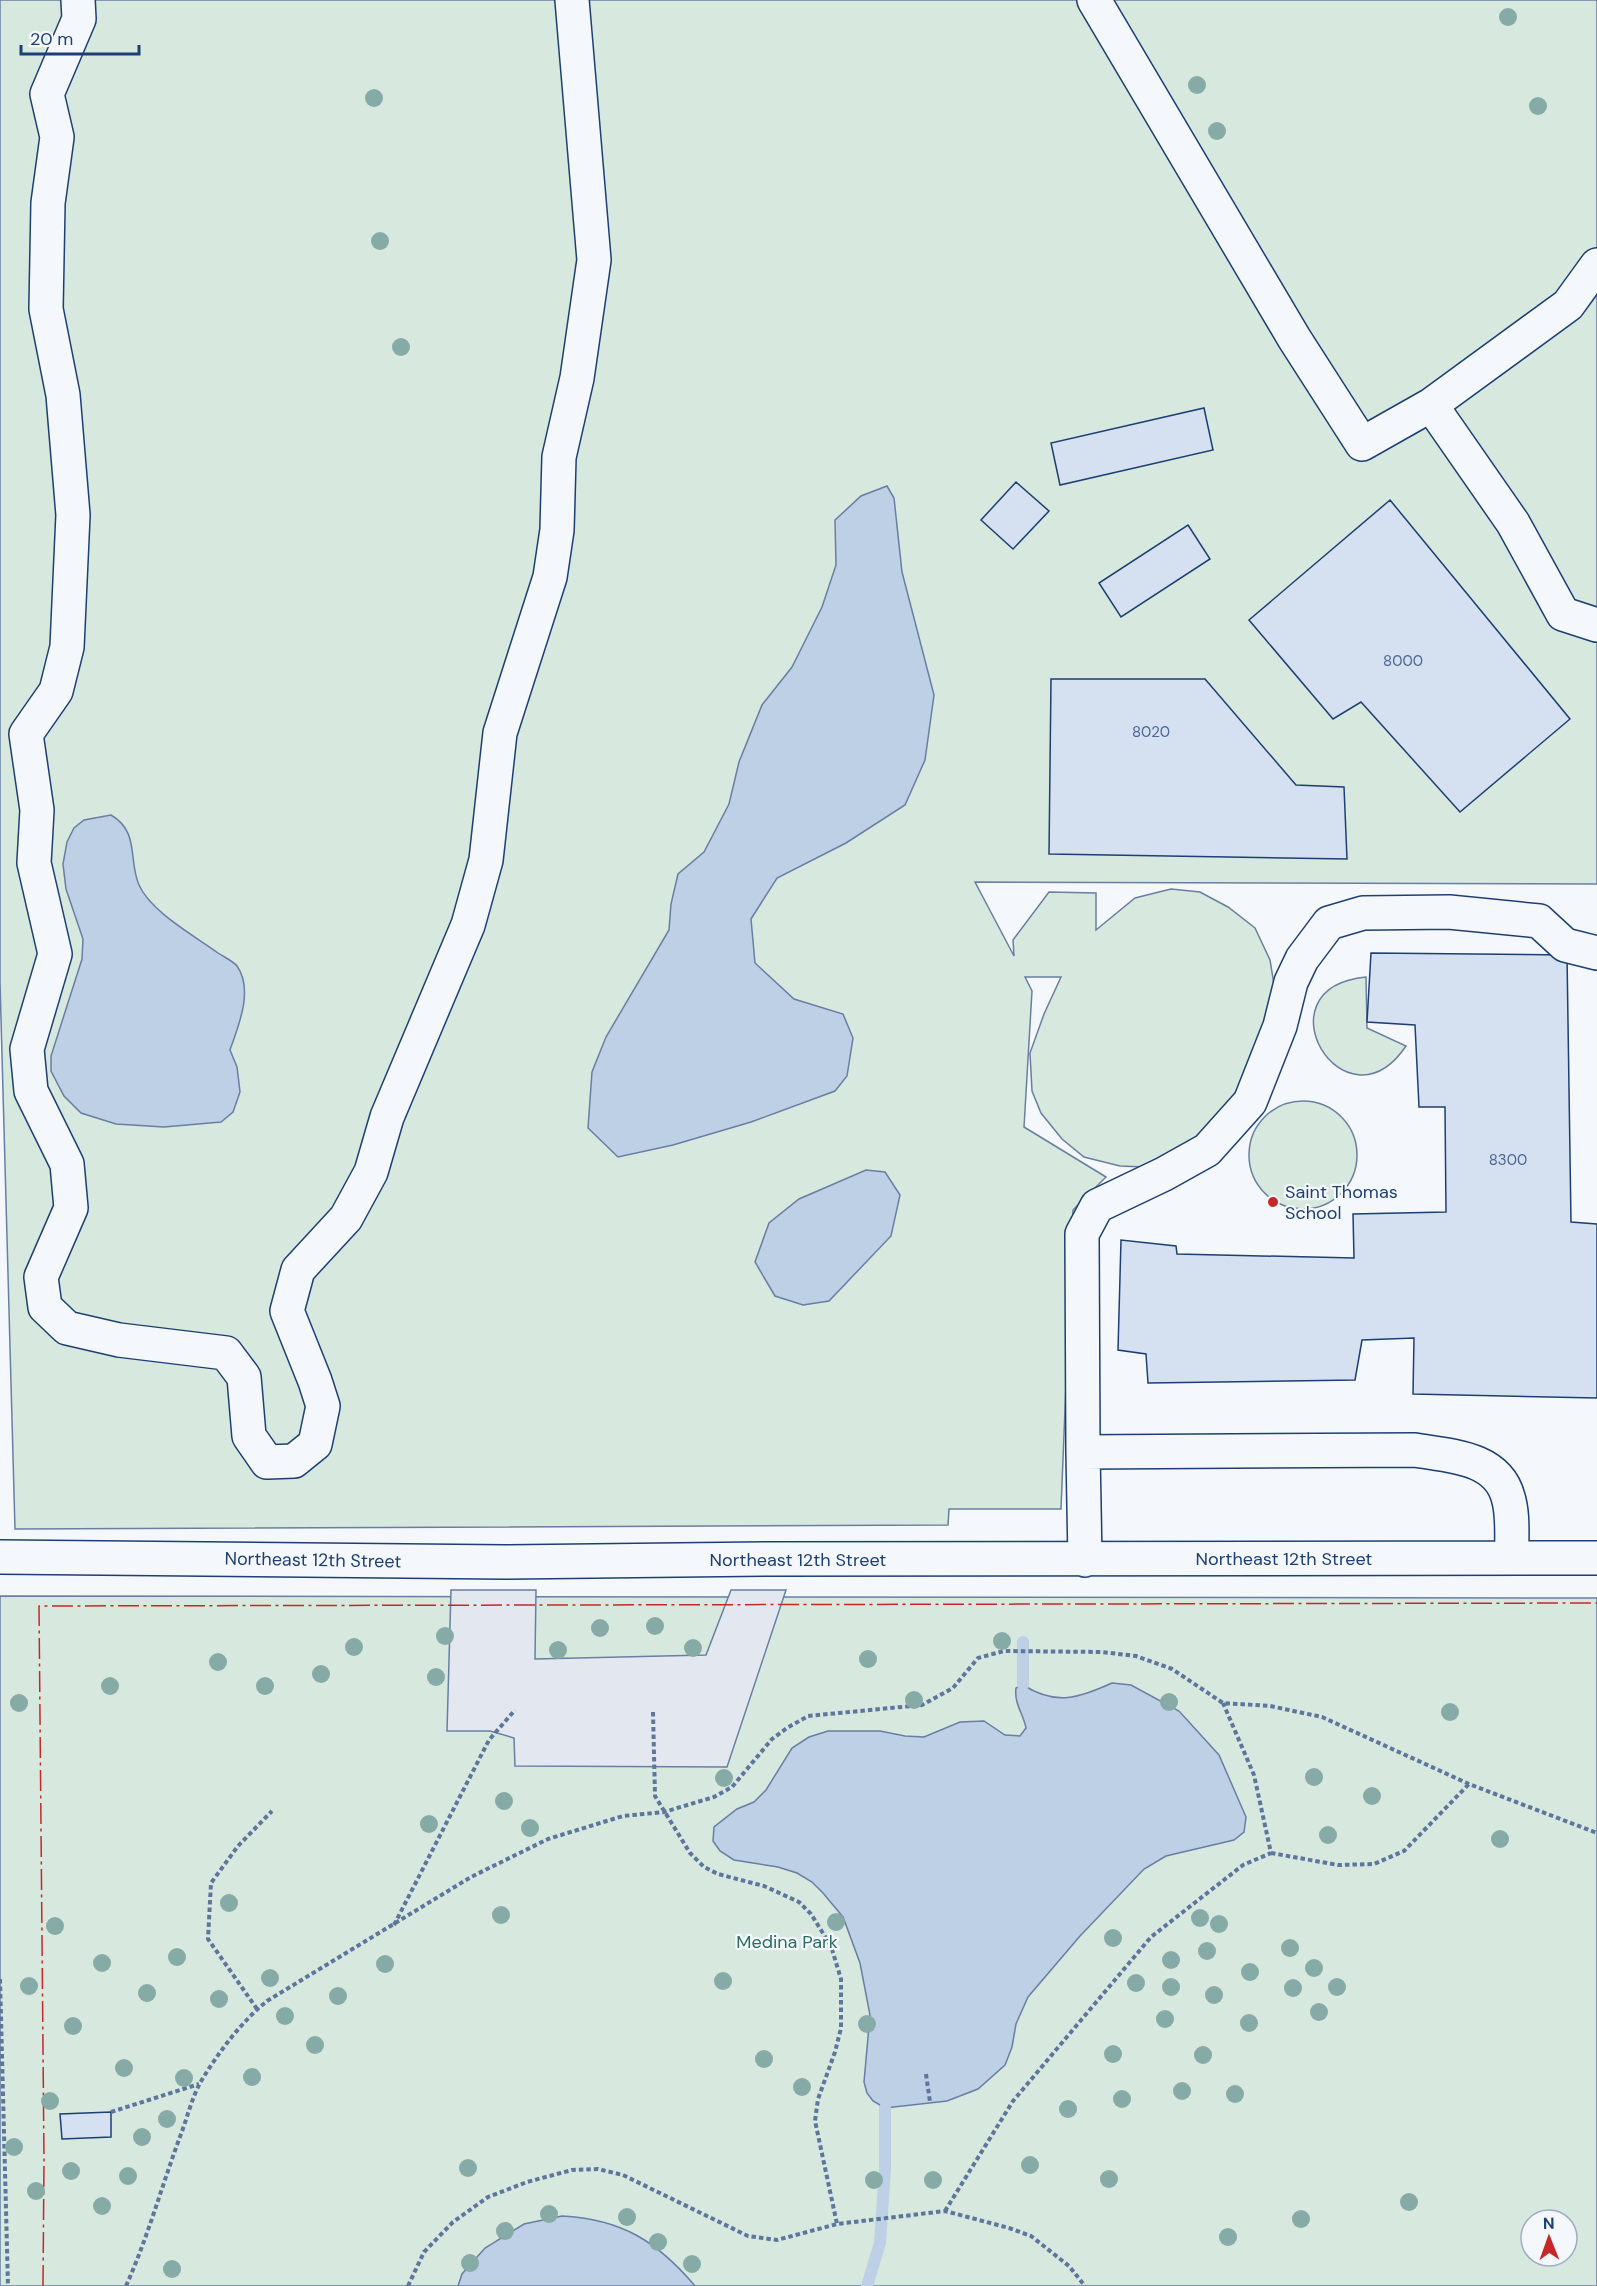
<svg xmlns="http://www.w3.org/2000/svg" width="1597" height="2286" font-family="'DM Sans',sans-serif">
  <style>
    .green { fill: #d7e8df; stroke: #687fa3; stroke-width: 1.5; fill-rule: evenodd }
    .parking { fill: #e3e8f0; stroke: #687fa3; stroke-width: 1.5 }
    .water { fill: #bed0e5; stroke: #687fa3; stroke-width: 1.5 }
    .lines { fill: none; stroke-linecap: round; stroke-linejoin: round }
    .stream { stroke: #bed0e5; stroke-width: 12 }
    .building { fill: #d5e0f0; stroke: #1d3f73; stroke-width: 1.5 }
    .minor-casing { stroke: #1d3f73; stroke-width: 36 }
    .path { stroke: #5e769c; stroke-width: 4; stroke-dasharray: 4.5 3; stroke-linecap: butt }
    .minor { stroke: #f4f7fb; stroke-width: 33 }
    .power { stroke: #c62828; stroke-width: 1.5; stroke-dasharray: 21 4.5 3 4.5; stroke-linecap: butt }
    .tree { fill: #86aba6 }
    .poi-dot { fill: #c62828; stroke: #f4f7fb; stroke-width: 2 }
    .labels { text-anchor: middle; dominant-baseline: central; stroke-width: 4.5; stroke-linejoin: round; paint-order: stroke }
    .number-label { font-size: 15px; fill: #4b6792 }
    .poi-label { font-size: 18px; fill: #1d3f73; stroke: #f4f7fb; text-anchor: start }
    .street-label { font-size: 18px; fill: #1d3f73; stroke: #f4f7fb }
    .park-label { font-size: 18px; fill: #2c6c60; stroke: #f4f7fb }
  </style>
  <rect width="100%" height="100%" fill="#f4f7fb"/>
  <path class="green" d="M0,0H1597V884L975,882L1014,956L1013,940L1049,892L1096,893V930L1135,898L1171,889L1200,892L1228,907L1255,928L1270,960L1276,997L1242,1087L1183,1152L1145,1167L1120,1166L1084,1157L1062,1139L1041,1113L1032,1091L1030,1053L1044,1014L1061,977H1025L1032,991L1024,1127L1106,1177L1073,1210L1061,1509H949L948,1525L15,1529L0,982Z
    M1366,977L1367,1028L1406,1046C1345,1136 1255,988 1366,977Z
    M1249 1155a54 54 0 1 1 108 0a54 54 0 1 1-108 0Z
    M0,1596L1597,1598V2286H0ZM1531,2220H1567V2256H1531Z"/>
  <path class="parking" d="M451,1590H536L535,1659L706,1655L731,1590H786L727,1767L515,1766L514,1738L490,1731H447Z"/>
  <path class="water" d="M887,486L894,498L902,572L934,695L925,760L905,805L846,843L777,878L751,919L755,963L794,999L843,1014L853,1038L847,1076L835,1091L751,1122L673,1145L618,1157L588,1128L592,1072L606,1037L669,930L671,904L678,874L704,852L729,804L739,762L762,705L792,667L822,607L836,565L835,520L861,496Z
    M111,815C140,832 128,860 139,885C151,912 195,936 218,953C224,957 233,961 237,966C254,990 238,1027 230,1050L237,1067L240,1092L233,1112L221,1122L164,1127L116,1124L81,1113L64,1096L51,1071V1056L82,959L83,939L66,889L63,864L67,842L74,828L84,820Z
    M866,1170L885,1172L900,1195L891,1236L829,1301L803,1305L775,1296L755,1262L769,1223L799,1199Z
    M1112,1683L1131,1685L1179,1711L1219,1755L1246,1817L1244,1832L1234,1840L1166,1856L1144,1869L1080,1936L1028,1997L1016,2024L1012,2047L1005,2065L978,2089L947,2101L885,2108L873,2101L867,2093L864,2082L870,2015L860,1963L843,1917L823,1893L812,1882L797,1873L778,1867L734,1860L720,1851L713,1841L714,1827L737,1809L754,1802L766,1790L792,1748L809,1737L828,1731H880L905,1736L924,1737L960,1722L984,1721L1005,1735L1020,1736L1026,1728C1023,1713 1014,1704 1016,1688L1023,1685C1056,1706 1079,1698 1112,1683Z
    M562,2216C621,2219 657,2241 695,2286H458L462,2274L485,2248L524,2224Z"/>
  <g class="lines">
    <path class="stream" d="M1023,1642V1685
      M867,2286L880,2243L885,2169V2108"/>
  </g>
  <path class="building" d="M1204,408L1213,450L1060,485L1051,443Z
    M1016,482L1049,511L1013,549L981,520Z
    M1390,500L1570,719L1460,812L1361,702L1333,719L1249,620Z
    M1188,525L1210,559L1121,617L1099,583Z
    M1051,679H1205L1296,785L1344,787L1347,859L1049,854Z
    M1371,953L1567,955L1571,1222L1597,1224V1398L1413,1394L1414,1338L1362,1340L1355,1380L1148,1383L1146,1354L1118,1350L1121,1240L1176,1246L1177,1254L1354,1258L1353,1214L1446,1212L1445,1107H1419L1415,1025L1367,1022Z
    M111,2112V2137L62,2139L60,2114Z"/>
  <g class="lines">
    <g class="minor-casing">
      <path id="minor" d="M78,0L79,19L47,94L57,137L48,203L46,309L63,395L73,515L67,647L56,691L26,734L37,810L34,863L55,954L27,1049L31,1091L67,1164L71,1208L41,1277L45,1307L67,1328L119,1340L226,1353L244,1377L249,1436L267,1462L294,1461L315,1444L323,1406L315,1381L287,1311L298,1270L346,1218L371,1172L387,1117L468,925L486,860L500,733L550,577L557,530L559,457L577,378L594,260L572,0
        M1094,0L1294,338L1362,444L1431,405
        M1597,265L1568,305L1431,405L1513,523L1563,614L1597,625
        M1083,1452L1082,1234L1097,1206L1164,1174L1207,1150L1250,1102L1280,1026L1291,982L1302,959L1329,923L1363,913L1449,912L1539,921L1565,945L1597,953
        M0,1557L505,1562L767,1559L1597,1558
        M1085,1560L1083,1452L1415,1450C1450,1456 1497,1457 1508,1497C1514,1516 1511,1539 1512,1558"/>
    </g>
    <path class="path" d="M653,1712L655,1796L690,1853L704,1867L718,1874L764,1886L799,1902L811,1914L831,1946L841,1979V2028L835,2052L818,2099L815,2121L837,2224
      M1271,1853L1338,1865L1374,1864L1404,1851L1469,1784
      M394,1925L489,1740L515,1710
      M0,1979L8,2286
      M257,2009L208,1939L211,1883L238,1846L272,1811
      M926,2074L930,2102
      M111,2112L199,2084
      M945,2211L1013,2101L1151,1937L1243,1865L1271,1853L1254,1775L1223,1703
      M126,2286C148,2237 162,2185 181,2134C187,2118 192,2098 200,2083C218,2053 240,2023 267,2001L471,1877L548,1839L623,1816L664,1812L714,1797L732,1787L772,1739L787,1728L808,1716L922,1705L953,1688L978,1658L1004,1651L1102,1652L1136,1656L1172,1669L1223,1703L1270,1706L1322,1717L1469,1784L1597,1833
      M408,2286L424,2252L453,2222L488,2197L527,2182L572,2170L598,2169L623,2175L748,2236L777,2240L837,2224L945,2211L1009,2228L1031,2236L1069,2266L1085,2286"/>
    <use href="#minor" class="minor"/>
    <path class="power" d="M43,2286L44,2160L39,1606L1597,1603"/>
  </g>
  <g class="tree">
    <circle cx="1508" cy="17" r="9"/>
    <circle cx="1197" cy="85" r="9"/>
    <circle cx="374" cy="98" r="9"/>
    <circle cx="1538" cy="106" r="9"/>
    <circle cx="1217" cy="131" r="9"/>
    <circle cx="380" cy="241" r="9"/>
    <circle cx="401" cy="347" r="9"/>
    <circle cx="655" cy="1626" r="9"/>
    <circle cx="600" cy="1628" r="9"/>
    <circle cx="445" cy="1636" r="9"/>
    <circle cx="1002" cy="1641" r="9"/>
    <circle cx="354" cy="1647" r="9"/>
    <circle cx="693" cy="1648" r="9"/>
    <circle cx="558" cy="1650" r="9"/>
    <circle cx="868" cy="1659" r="9"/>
    <circle cx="218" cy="1662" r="9"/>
    <circle cx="321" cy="1674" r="9"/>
    <circle cx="436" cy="1677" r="9"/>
    <circle cx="110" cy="1686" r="9"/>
    <circle cx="265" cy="1686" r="9"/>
    <circle cx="914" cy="1700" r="9"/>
    <circle cx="1169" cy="1702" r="9"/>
    <circle cx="19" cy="1703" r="9"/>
    <circle cx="1450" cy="1712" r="9"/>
    <circle cx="1314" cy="1777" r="9"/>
    <circle cx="724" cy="1778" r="9"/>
    <circle cx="1372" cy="1796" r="9"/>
    <circle cx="504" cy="1801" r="9"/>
    <circle cx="429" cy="1824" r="9"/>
    <circle cx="530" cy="1828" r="9"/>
    <circle cx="1328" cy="1835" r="9"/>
    <circle cx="1500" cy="1839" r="9"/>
    <circle cx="229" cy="1903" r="9"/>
    <circle cx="501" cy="1915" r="9"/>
    <circle cx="1200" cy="1918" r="9"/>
    <circle cx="836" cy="1922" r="9"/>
    <circle cx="1219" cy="1924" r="9"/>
    <circle cx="55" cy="1926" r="9"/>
    <circle cx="1113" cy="1938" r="9"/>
    <circle cx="1290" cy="1948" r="9"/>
    <circle cx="1207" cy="1951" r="9"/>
    <circle cx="177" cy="1957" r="9"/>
    <circle cx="1171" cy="1960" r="9"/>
    <circle cx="102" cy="1963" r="9"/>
    <circle cx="385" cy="1964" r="9"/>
    <circle cx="1314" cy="1968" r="9"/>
    <circle cx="1250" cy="1972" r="9"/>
    <circle cx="270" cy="1978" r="9"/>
    <circle cx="723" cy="1981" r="9"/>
    <circle cx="1136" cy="1983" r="9"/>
    <circle cx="29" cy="1986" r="9"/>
    <circle cx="1171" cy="1987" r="9"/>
    <circle cx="1337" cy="1987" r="9"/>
    <circle cx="1293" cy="1988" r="9"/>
    <circle cx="147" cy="1993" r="9"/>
    <circle cx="1214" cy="1995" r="9"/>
    <circle cx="338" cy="1996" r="9"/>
    <circle cx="219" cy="1999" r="9"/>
    <circle cx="1319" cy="2012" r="9"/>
    <circle cx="285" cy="2016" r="9"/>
    <circle cx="1165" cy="2019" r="9"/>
    <circle cx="1249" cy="2023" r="9"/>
    <circle cx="867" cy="2024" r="9"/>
    <circle cx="73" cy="2026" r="9"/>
    <circle cx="315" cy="2045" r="9"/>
    <circle cx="1113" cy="2054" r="9"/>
    <circle cx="1203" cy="2055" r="9"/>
    <circle cx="764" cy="2059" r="9"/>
    <circle cx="124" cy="2068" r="9"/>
    <circle cx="252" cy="2077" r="9"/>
    <circle cx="184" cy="2078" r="9"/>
    <circle cx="802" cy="2087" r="9"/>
    <circle cx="1182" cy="2091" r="9"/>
    <circle cx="1235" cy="2094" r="9"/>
    <circle cx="1122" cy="2099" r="9"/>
    <circle cx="50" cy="2101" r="9"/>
    <circle cx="1068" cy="2109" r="9"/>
    <circle cx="167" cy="2119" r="9"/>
    <circle cx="142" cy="2137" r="9"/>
    <circle cx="14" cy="2147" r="9"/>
    <circle cx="1030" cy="2165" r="9"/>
    <circle cx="468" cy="2168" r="9"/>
    <circle cx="71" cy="2171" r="9"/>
    <circle cx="128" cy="2176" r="9"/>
    <circle cx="1109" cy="2179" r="9"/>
    <circle cx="874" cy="2180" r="9"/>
    <circle cx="933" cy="2180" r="9"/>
    <circle cx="36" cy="2191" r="9"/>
    <circle cx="1409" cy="2202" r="9"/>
    <circle cx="102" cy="2206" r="9"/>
    <circle cx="549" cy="2214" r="9"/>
    <circle cx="627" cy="2217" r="9"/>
    <circle cx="1301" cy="2219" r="9"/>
    <circle cx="505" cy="2231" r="9"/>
    <circle cx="1228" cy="2237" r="9"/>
    <circle cx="658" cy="2242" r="9"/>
    <circle cx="470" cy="2263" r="9"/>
    <circle cx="692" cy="2264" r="9"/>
    <circle cx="172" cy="2269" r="9"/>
  </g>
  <circle class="poi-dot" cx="1273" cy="1202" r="6"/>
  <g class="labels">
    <g class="number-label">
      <text x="1403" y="661">8000</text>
      <text x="1151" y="732">8020</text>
      <text x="1508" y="1160">8300</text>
    </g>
    <g class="poi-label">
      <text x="1285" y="1192">Saint Thomas<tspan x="1285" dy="21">School</tspan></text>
    </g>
    <g class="street-label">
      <text x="1284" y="1559">Northeast 12th Street</text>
      <text transform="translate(313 1560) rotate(1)">Northeast 12th Street</text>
      <text x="798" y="1560">Northeast 12th Street</text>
    </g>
    <g class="park-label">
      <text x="787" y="1942">Medina Park</text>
    </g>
  </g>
  <g transform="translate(1549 2238) rotate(359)"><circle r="28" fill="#f4f7fb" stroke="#9eadc5" stroke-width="1.5"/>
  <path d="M0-4.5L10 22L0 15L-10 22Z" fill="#c62828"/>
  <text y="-9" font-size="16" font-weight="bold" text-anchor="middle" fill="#1d3f73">N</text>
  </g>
  <path d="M21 45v9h118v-9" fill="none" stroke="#1d3f73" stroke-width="3"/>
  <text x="30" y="45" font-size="18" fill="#1d3f73" stroke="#f4f7fb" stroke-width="4.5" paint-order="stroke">20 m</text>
</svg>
